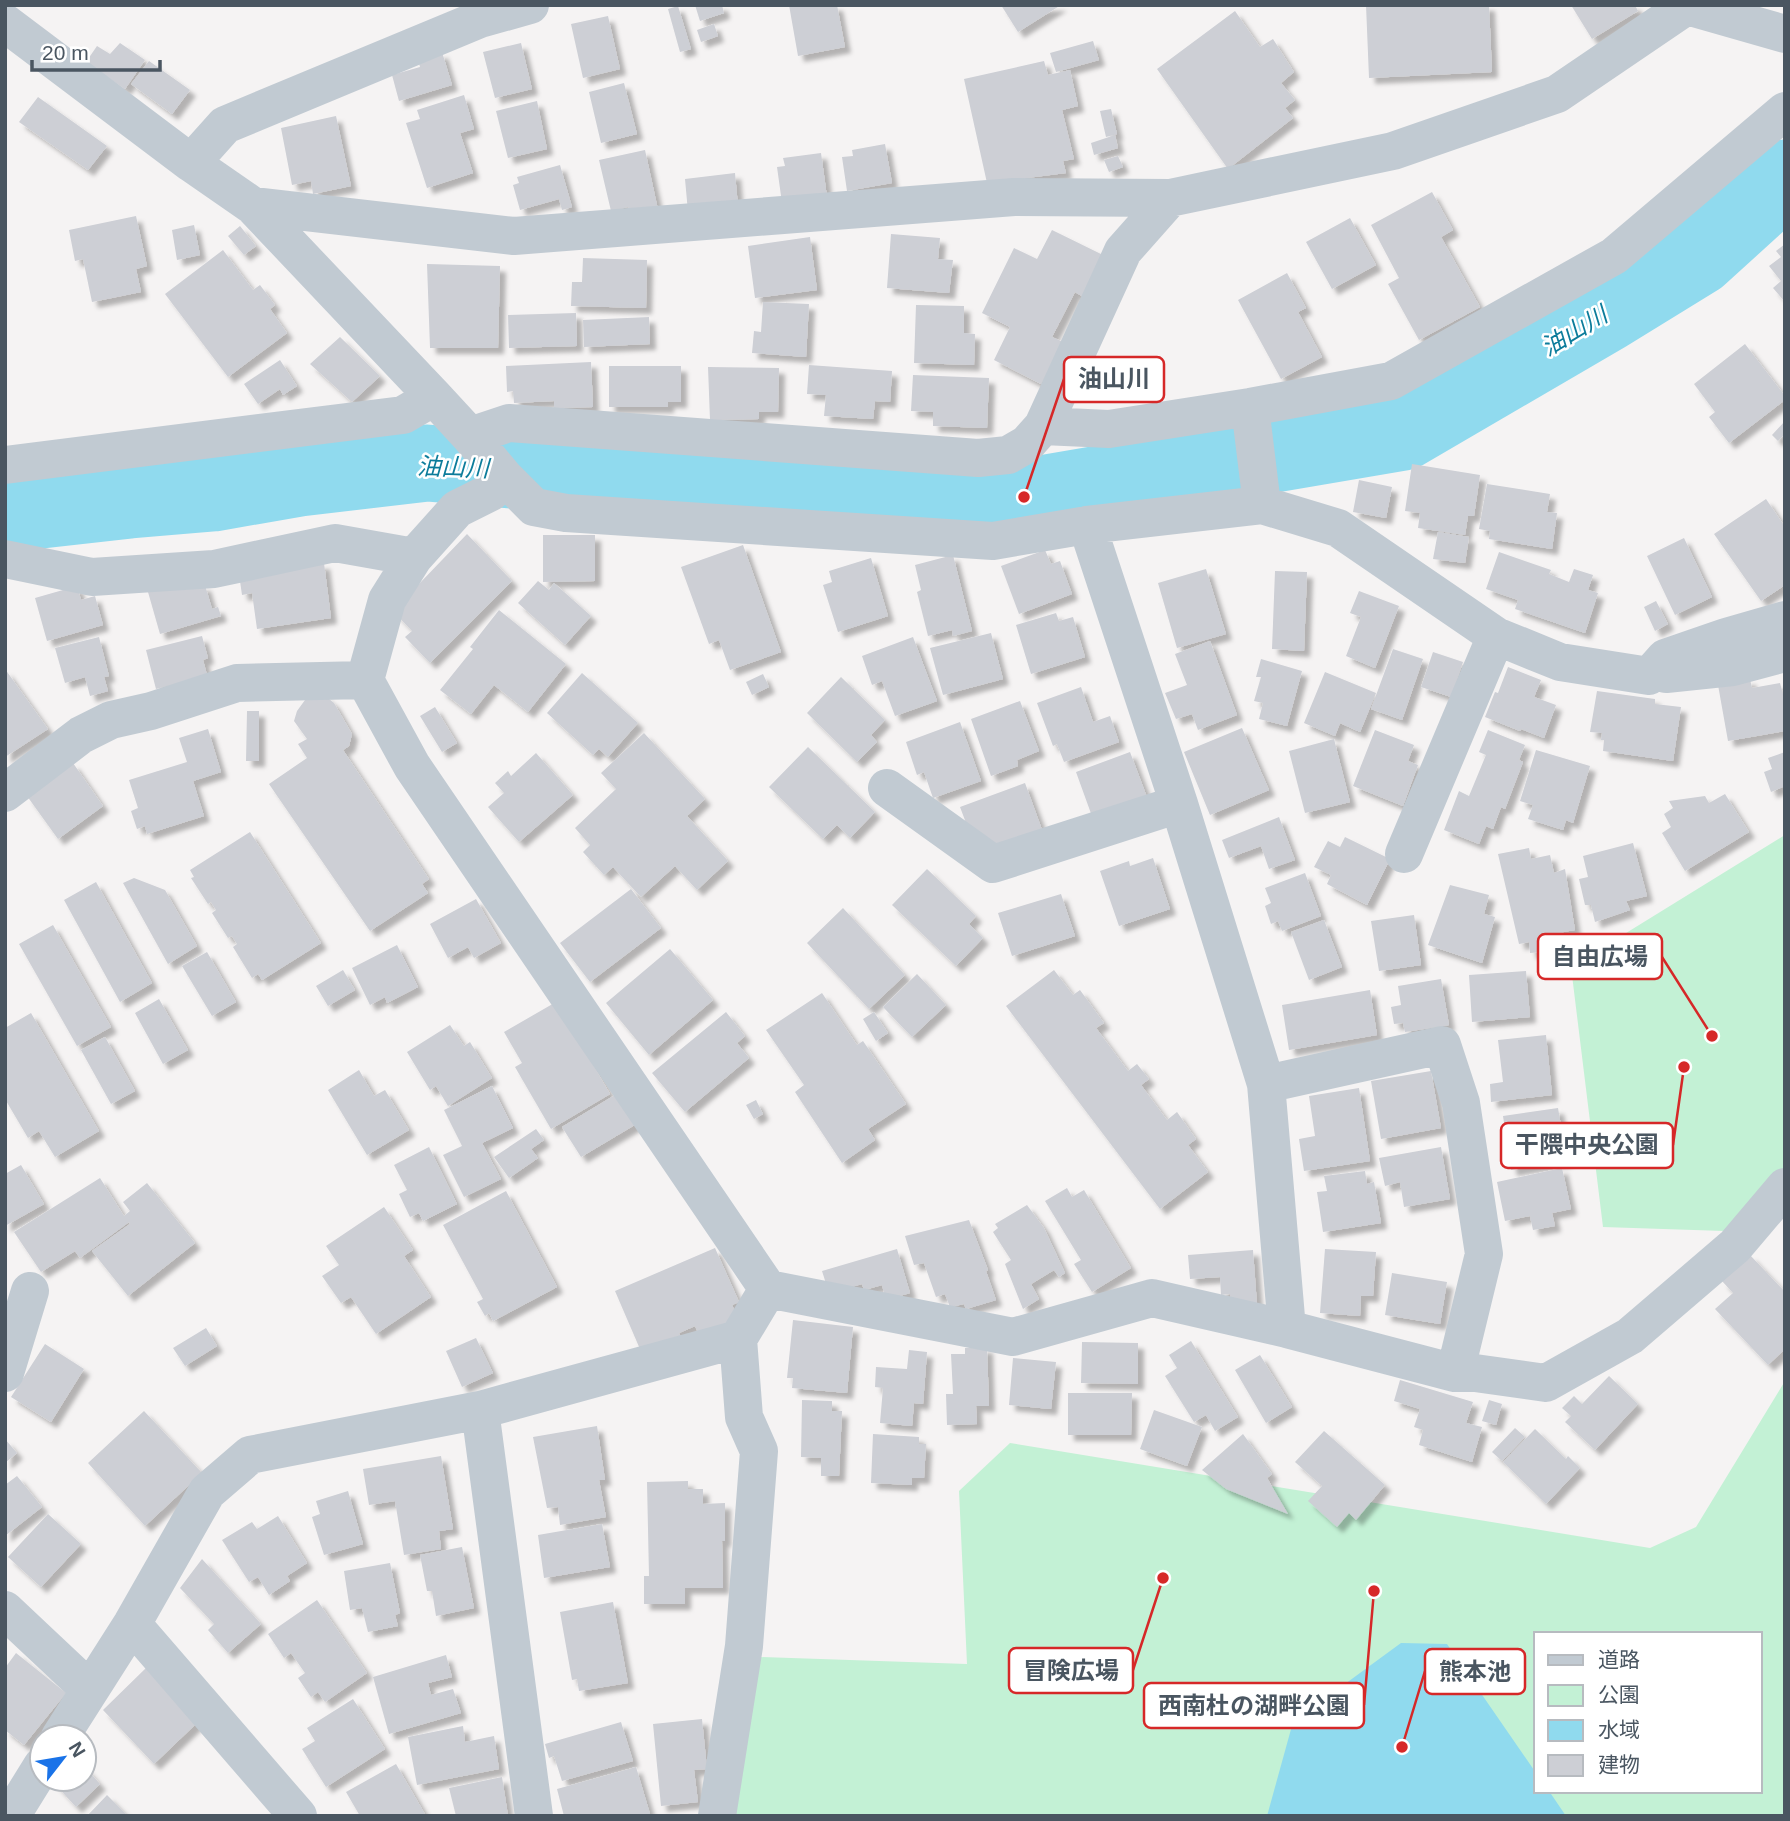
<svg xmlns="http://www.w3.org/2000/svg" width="1790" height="1821" font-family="Helvetica,'Noto Sans JP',sans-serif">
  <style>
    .green { fill: #c3f1d5; fill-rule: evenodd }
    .water { fill: #90daee }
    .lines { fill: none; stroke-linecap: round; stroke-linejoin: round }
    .river { stroke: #90daee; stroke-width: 77 }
    .building { fill: #cdcfd5; filter: url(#shadow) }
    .minor { stroke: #c1cad2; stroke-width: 38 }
    .labels { text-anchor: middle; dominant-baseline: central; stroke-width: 5; stroke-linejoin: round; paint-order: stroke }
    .water-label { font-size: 24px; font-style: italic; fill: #0c7c9b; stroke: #fff }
    .leader { fill: none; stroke: #d62828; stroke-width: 2.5 }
    .callout-dot { fill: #d62828; stroke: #fff; stroke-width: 2.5 }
    .callout { fill: #fff; stroke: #d62828; stroke-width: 2.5 }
    .callout-label { font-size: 24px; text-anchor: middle; font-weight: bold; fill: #4a5661 }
  </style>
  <defs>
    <filter id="shadow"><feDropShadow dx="6" dy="6" stdDeviation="2" flood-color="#0004"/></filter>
  </defs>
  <rect width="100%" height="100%" fill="#f5f3f3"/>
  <path class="green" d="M1785,835V1167L1724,1231L1603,1227L1571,967Z
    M1785,1381V1816H731L759,1657L967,1664L959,1491L1010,1443L1650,1548L1696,1527ZM1536,1634H1760V1791H1536Z"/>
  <path class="water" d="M1401,1643L1447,1644L1536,1773V1791H1549L1566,1816H1267L1293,1722Z"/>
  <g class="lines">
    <path class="river" d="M5,514L130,500L213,493L299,478L427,463L594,477L718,481L1024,497L1403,432L1607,313L1698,257L1785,178"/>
  </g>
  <path class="building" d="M695,5H722L724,13L700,21Z
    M789,5H837L845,47L798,56Z
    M1001,5H1061L1018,32Z
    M1366,5H1489L1492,72L1369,78Z
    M1571,5H1635L1638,11L1592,39Z
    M678,6L691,49L680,52L668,9Z
    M1235,11L1260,47L1273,39L1294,72L1281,83L1295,100L1285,108L1293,118L1228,169L1157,69Z
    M608,16L620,69L583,78L571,24Z
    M714,24L718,36L701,42L697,30Z
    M1093,41L1099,60L1056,72L1050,53Z
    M120,43L145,60L125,89L86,62L97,46L110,54Z
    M521,43L532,89L495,98L483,52Z
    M442,52L452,85L399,101L392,75L420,67L418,59Z
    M149,61L190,90L172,114L131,84Z
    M1044,61L1048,75L1070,70L1078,106L1062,110L1074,159L1063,161L1066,173L987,183L964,79Z
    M624,83L637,134L601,143L589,92Z
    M464,95L474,129L460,133L473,173L427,188L406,123L420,119L417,110Z
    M38,97L107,146L88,170L19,122Z
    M537,101L547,149L508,158L496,111Z
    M1111,109L1117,134L1106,137L1100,111Z
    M336,116L351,186L313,194L311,181L292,185L281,128Z
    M1115,135L1118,148L1094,155L1091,143Z
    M885,144L892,183L847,191L842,157L853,156L852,150Z
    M645,150L660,219L635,220L628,207L611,211L599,160Z
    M821,153L827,197L782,203L777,167L785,166L783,158Z
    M1118,156L1123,167L1109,172L1104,160Z
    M560,165L572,207L562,210L559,199L520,210L513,185L519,183L517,177Z
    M735,173L738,206L688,212L685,179Z
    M1432,192L1453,230L1441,237L1480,307L1419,340L1388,284L1399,278L1371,225Z
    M136,216L147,266L136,269L141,292L92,302L83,259L75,261L69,230Z
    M1350,218L1376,265L1332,289L1306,242Z
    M194,225L200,255L177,260L172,230Z
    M240,226L256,246L244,255L228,236Z
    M1052,230L1105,256L1085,298L1075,292L1052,337L1063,342L1041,384L994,360L1010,327L982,313L1014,248L1037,259Z
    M891,234L940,238L938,259L953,260L949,293L887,288Z
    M810,237L817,290L755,298L748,246Z
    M1785,244V302L1773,288L1781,281L1769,266L1781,257L1776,251Z
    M223,250L253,290L260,285L275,305L270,309L287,333L228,377L165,294Z
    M583,258L647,260L646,308L571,306L572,282H582Z
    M427,264L500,266L498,348H430Z
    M1287,273L1306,308L1298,312L1322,357L1281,379L1238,300Z
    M763,302L809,304L806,357L752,353L754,331L761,332Z
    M916,305L964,306V333L975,334L974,365L914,363Z
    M576,313L577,346L509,348L508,315Z
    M649,317L650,344L584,347L583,320Z
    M340,337L380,376L352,402L310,364Z
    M1745,344L1785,396V400L1729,443L1709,417L1715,412L1694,384Z
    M280,360L297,386L283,395L280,389L258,404L244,384Z
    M591,362L593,407L554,408V401L514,403L513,391L507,392L506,366Z
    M809,365L892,371L890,402L875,401L873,419L824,416L826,395L807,394Z
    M609,366H681V402H668V407H609Z
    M708,367L779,368L778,412H759V419L710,420Z
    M913,375L989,378L987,428L933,426V412L911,411Z
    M1785,421V434L1778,441L1772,435Z
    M1412,464L1480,475L1474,516H1468L1465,535L1418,528L1420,513L1405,511Z
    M1359,480L1392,487L1386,518L1353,512Z
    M1487,484L1550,494L1547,512L1557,513L1552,549L1489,539L1490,531L1479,529Z
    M1766,499L1785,527V585L1761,601L1714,534Z
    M1438,532L1469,537L1465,563L1433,559Z
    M467,534L512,581L430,663L405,637L412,631L393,611Z
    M543,535H595V581L543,582Z
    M1684,538L1712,597L1675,615L1647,556Z
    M743,545L781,652L730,670L719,640L709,644L681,567Z
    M1045,550L1051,564L1060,561L1072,594L1019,614L1001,566Z
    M1499,552L1551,570L1549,574L1569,582L1574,569L1593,575L1588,590L1598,593L1585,633L1515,609L1518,600L1486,589Z
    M953,555L972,631L953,636L952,630L928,636L917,592L921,590L915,565Z
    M871,558L888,616L838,632L823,585L832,582L829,571Z
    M324,563L331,618L257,629L252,593L242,595L239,574Z
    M1206,569L1226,634L1177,648L1158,583Z
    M1275,571L1307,572L1304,651L1272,649Z
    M538,581L549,590L554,583L591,616L565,645L518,603Z
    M205,585L212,609L218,607L221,616L160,634L148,592Z
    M77,586L81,600L95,596L103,625L47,641L35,598Z
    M1359,591L1399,606L1375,668L1346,656L1361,617L1350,613Z
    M1656,601L1668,624L1655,631L1644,607Z
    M499,610L566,664L528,712L494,685L471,714L440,690L473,649L470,647Z
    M1056,613L1059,621L1073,617L1085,657L1031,674L1016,625Z
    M991,633L1003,679L943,695L930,648Z
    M202,636L208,658L203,660L207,675L156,689L146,650Z
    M99,637L109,676L104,677L108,691L90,696L85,677L65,683L55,648Z
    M913,637L937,701L895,716L882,681L872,685L862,656Z
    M1210,641L1237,715L1198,730L1192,714L1176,719L1165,693L1187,685L1175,654Z
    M1393,649L1423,659L1402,720L1371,709Z
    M1433,652L1463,662L1451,697L1421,687Z
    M1261,659L1302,671L1287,726L1259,719L1263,703L1254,701L1261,677H1256Z
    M1508,667L1541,680L1534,697L1556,705L1544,738L1521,729L1520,731L1485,717L1495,692L1498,693Z
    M5,669L48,729L5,757Z
    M1325,672L1376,693L1360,732L1340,723L1335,736L1304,723Z
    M582,673L638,723L608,757L599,749L593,755L547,713Z
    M763,674L769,687L752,695L746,682Z
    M841,677L885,720L871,735L877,742L857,762L807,713Z
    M1750,679L1752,688L1780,683L1785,702V731L1728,741L1718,685Z
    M1081,687L1093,722L1110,716L1119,742L1064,762L1057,744L1053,746L1037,703Z
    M1597,691L1655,699V704L1681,707L1673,761L1603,751L1604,740H1601L1602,733L1590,732Z
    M324,695L334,703L352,734L349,746L343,750L429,879L422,884L428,893L370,931L269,784L307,758L298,744L307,739L294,721L297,711L305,700Z
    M1020,701L1039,751L1017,760L1018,766L991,776L971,719Z
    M435,707L457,743L442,752L420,716Z
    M247,711H259V761H246Z
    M960,722L981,781L933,798L924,772L917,775L906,742Z
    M1242,728L1269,790L1210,815L1184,752Z
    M208,729L221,772L193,781L204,816L147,834L145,826L137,829L131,811L138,808L129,780L187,762L179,738Z
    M1375,730L1414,745L1408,761L1418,765L1403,806L1353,786Z
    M1488,730L1525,745L1519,760L1523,762L1505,809L1501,807L1493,829L1486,826L1479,844L1444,830L1459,791L1469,796L1486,755L1479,752Z
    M644,733L705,799L687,816L728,861L697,890L675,866L641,897L613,867L604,875L583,852L590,845L575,828L616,789L601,773Z
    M1334,739L1350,802L1305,813L1289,751Z
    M808,747L875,812L850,838L837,825L823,839L769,787Z
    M1536,750L1590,766L1573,823L1566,820L1563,830L1528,819L1533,805L1520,801Z
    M1130,752L1148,800L1093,819L1076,772Z
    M1785,752V786L1771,792L1764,772L1772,769L1768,758Z
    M536,753L573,795L519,842L488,807L504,793L495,783L508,771L511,776Z
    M73,763L103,806L58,839L27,796Z
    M1025,783L1045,838L990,858L974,844L960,807Z
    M1725,794L1749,832L1685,871L1662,833L1671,827L1664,814L1673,808L1669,801L1705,796L1709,803Z
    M1279,817L1295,860L1269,869L1261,846L1229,858L1222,840Z
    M250,832L321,943L262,980L258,974L252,978L233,947L237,944L232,936L228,938L212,913L216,910L211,902L208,904L191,878L194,877L190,870Z
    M1345,837L1390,859L1367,905L1327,884L1331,875L1314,867L1328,841L1340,847Z
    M1633,843L1647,896L1626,901L1630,910L1595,922L1591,905H1585L1579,879L1588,877L1583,856Z
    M1529,848L1531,859L1550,855L1554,873L1565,869L1575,930L1563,932L1565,950L1530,953L1529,942L1519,944L1498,854Z
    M1153,858L1170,909L1119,926L1100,871L1129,861L1130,866Z
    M927,869L976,916L969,924L983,938L956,966L892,905Z
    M1305,873L1321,916L1282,931L1278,921L1271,924L1265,906L1271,903L1265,888Z
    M134,878L165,890L197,946L168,964L123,883Z
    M96,882L152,983L120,1002L64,900Z
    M1450,885L1489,895L1484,914L1495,917L1482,963L1428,945Z
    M631,889L661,928L590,982L560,943Z
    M1061,894L1075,936L1012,956L998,913Z
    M476,899L501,943L474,958L468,947L448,958L430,924Z
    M843,908L905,975L869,1009L807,943Z
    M1414,915L1421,965L1379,971L1371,921Z
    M1324,920L1342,967L1309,980L1291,932Z
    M53,925L111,1027L77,1046L19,944Z
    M397,945L418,987L387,1003L385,997L370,1005L352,968Z
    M670,949L713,1000L649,1055L606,1003Z
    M207,952L236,1002L212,1016L182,966Z
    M343,970L355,990L328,1006L316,986Z
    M1054,970L1073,995L1080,990L1104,1023L1096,1028L1128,1071L1137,1064L1149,1079L1141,1085L1167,1120L1177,1112L1196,1139L1188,1145L1208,1172L1160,1209L1006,1006Z
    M1526,971L1530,1017L1472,1022L1469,975Z
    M917,974L946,1005L912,1037L883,1007Z
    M1441,979L1449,1025L1405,1032L1403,1023L1394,1024L1391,1007L1401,1005L1398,986Z
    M1370,990L1377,1035L1289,1050L1282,1005Z
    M822,993L857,1045L863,1041L906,1104L868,1129L875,1140L842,1163L795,1092L804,1085L766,1030Z
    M159,999L188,1050L163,1064L135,1013Z
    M556,1002L610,1094L551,1129L515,1067L522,1063L504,1032Z
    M726,1012L745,1036L737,1043L749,1058L685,1112L652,1073Z
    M874,1012L888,1033L876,1041L863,1019Z
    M31,1013L99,1131L55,1157L39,1131L28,1138L5,1099V1028Z
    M450,1025L464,1046L470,1042L492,1078L448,1106L436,1086L430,1090L407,1052Z
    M1546,1035L1552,1095L1491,1102L1490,1084L1503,1082L1498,1040Z
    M105,1037L135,1091L111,1104L81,1050Z
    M359,1070L374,1096L385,1090L409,1130L367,1155L328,1090Z
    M1431,1071L1441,1128L1381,1139L1371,1081Z
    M492,1086L513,1128L482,1143L501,1179L464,1197L443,1155L462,1146L444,1110Z
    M1359,1088L1370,1161L1304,1171L1299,1139L1315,1136L1309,1096Z
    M625,1089L643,1120L581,1157L562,1127Z
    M756,1100L763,1114L754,1119L746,1105Z
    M1558,1108L1567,1161L1511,1170L1503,1116Z
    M536,1129L544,1140L531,1149L538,1158L509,1178L494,1157Z
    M429,1147L457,1204L423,1221L419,1213L410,1217L399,1194L407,1190L394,1165Z
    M1441,1147L1450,1199L1404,1207L1400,1182L1385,1186L1379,1158Z
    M21,1165L44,1204L5,1226V1174Z
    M1562,1168L1571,1209L1552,1213L1555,1226L1533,1230L1530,1216L1505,1221L1497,1182Z
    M1365,1171L1367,1184L1374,1182L1381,1223L1323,1232L1317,1192L1327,1191L1324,1176Z
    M100,1178L124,1216L130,1211L123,1202L147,1183L195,1243L128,1296L92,1251L130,1224L129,1222L80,1258L75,1251L41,1272L14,1232Z
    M1067,1188L1072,1197L1084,1190L1131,1268L1092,1292L1074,1264L1081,1260L1045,1201Z
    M506,1191L557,1287L493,1321L489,1313L485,1316L477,1302L483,1299L443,1225Z
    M1027,1205L1044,1228L1065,1273L1059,1277L1054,1270L1031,1284L1039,1299L1023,1309L1005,1264L1011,1260L993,1232L998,1228L995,1224Z
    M384,1207L413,1250L404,1256L431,1297L376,1334L351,1297L341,1303L322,1276L339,1265L326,1246Z
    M969,1220L988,1270L986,1271L996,1300L966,1309L964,1304L950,1307L945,1294L936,1297L924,1263L914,1265L905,1236Z
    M715,1248L739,1302L732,1305L740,1323L701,1339L695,1326L679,1333L685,1347L646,1363L615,1291Z
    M897,1249L910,1293L886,1300L882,1285L864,1290L862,1284L829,1293L822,1271Z
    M1325,1249L1376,1252L1373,1296H1361L1360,1316L1320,1313Z
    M1253,1250L1257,1305L1231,1308L1230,1294L1221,1295L1220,1277L1190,1279L1188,1255Z
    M1750,1255L1785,1292V1349L1768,1365L1715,1309L1733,1293L1722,1281Z
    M1392,1273L1447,1282L1440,1324L1385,1315Z
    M793,1320L853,1327L847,1393L792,1388L793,1378H787Z
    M206,1328L217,1346L185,1366L173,1348Z
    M476,1338L493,1373L462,1387L446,1351Z
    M1191,1341L1238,1417L1215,1431L1206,1415L1194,1422L1165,1376L1177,1368L1169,1355Z
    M1082,1342L1138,1343V1384L1081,1383Z
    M45,1344L84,1369L51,1422L11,1397Z
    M987,1347L989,1406H976L977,1424L947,1425L946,1394H953L951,1354H965V1348Z
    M909,1350L927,1352L923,1404L914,1403L912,1426L880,1423L883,1388L875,1387L876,1367L907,1369Z
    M1260,1355L1292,1407L1266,1423L1235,1370Z
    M1013,1358L1056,1362L1051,1409L1009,1405Z
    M1609,1376L1638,1404L1595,1450L1565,1422L1571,1416L1562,1408L1574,1396L1582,1404Z
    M1400,1380L1473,1402L1466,1423L1482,1427L1472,1462L1419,1445L1423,1430L1414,1427L1420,1409L1394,1401Z
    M1068,1393H1132L1131,1435H1068Z
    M802,1400L832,1401V1411H842L839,1476H821V1458L801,1457Z
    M1489,1400L1502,1404L1496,1425L1482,1421Z
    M1154,1410L1202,1427L1187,1466L1140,1449Z
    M144,1411L202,1473L145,1526L88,1463Z
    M597,1426L605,1480H599L606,1517L560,1525L558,1507L547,1508L533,1437Z
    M1515,1428L1525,1437L1502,1461L1492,1452Z
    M1535,1429L1566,1459L1568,1456L1580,1468L1546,1504L1503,1462Z
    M1324,1431L1385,1485L1356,1520L1349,1513L1337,1527L1308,1501L1322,1486L1295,1462Z
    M873,1434L919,1437V1444H926L924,1478H912V1485L871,1483Z
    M1243,1434L1272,1474L1267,1478L1288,1514L1226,1489L1202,1470Z
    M5,1439L17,1453L5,1463Z
    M441,1456L453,1529L439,1531L441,1549L404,1555L395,1501L369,1505L363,1469Z
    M17,1476L42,1507L5,1536V1485Z
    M688,1481V1489H703V1504L725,1503V1541H722L723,1588H685V1604H644V1576H649L647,1482Z
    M348,1491L363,1544L324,1555L312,1517L320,1514L316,1501Z
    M48,1514L81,1544L41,1587L8,1557Z
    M278,1516L307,1563L287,1576L290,1581L269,1595L258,1577L249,1582L222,1540L252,1522L257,1529Z
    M602,1524L610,1567L544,1578L538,1535Z
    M462,1547L474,1608L436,1616L432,1591H427L420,1555Z
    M202,1559L261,1624L228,1653L208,1630L214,1624L180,1588Z
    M390,1563L400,1613L395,1615L398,1626L368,1632L362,1608L350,1610L344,1571Z
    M317,1600L367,1673L325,1702L318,1692L311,1697L298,1678L305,1673L291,1653L284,1658L268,1634Z
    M613,1602L628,1683L579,1691L577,1679L572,1680L560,1612Z
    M16,1653L66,1693L24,1745L5,1730V1668Z
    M446,1655L452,1677L428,1683L431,1695L453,1689L461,1713L389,1734L373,1677Z
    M147,1667L200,1720L154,1764L103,1710Z
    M353,1699L385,1749L326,1787L302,1749L315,1741L307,1728Z
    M702,1719L707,1769L694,1770L698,1802L661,1806L653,1724Z
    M621,1722L633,1761L562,1781L554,1756L549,1758L545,1744Z
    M463,1726L465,1742L494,1736L499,1769L417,1785L408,1737Z
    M396,1764L426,1816H360L346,1792Z
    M84,1766L100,1784L76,1807L54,1783L58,1779H84Z
    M636,1767L650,1814L644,1816H564L557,1789Z
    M502,1777L508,1816H456L449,1788Z
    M107,1795L128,1816H87Z"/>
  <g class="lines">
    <path class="minor" d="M1687,6L1785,34
      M5,23L191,163
      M1170,198L1123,251L1043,426L1109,429L1250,407L1391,381L1614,256L1785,111
      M253,206L514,236L1014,197L1170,198L1393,151L1557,94L1688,5
      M1250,407L1262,505
      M470,436L509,423L978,458L1008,455L1027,444L1043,426
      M5,465L403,415L434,397
      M504,477L470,436L434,397L253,206L191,163L225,125L480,19L530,5
      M414,557L387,600L365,680L412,766L768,1289L1013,1337L1152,1298L1287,1329L1455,1373H1475L1546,1383L1630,1336L1735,1246L1785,1187
      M5,559L92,577L214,569L335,543L414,557L457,509L491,492L504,477L534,507L566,513L993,541L1087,525
      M1666,674L1733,667L1785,653
      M887,788L993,864L1179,804
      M5,793L81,735L111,720L151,711L237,683L365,680
      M1404,854L1496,636
      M1266,1084L1442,1045L1461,1103L1484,1254L1455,1373
      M1287,1329L1266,1084L1179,804L1087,525L1262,505L1338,528L1496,636L1560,662L1649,676L1665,658L1726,637L1785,620
      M5,1373L30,1291
      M480,1410L534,1816
      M5,1610L89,1689
      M132,1624L298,1816
      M60,1737L132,1624L207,1492L250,1455L480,1410L738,1339
      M11,1816L42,1766
      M717,1816L744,1646L759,1451L744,1417L738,1339L768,1289"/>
  </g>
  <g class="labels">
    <g class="water-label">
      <text transform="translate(1574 331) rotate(-31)">油山川</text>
      <text transform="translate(453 467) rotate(2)">油山川</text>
    </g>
  </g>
  <path class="leader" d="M1024 497L1064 379M1712 1036L1662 957M1684 1067L1673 1145M1163 1578L1133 1670M1402 1747L1425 1671M1374 1591L1364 1705"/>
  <g class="callout-dot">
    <circle cx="1024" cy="497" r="7"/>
    <circle cx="1712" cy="1036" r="7"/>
    <circle cx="1684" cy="1067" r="7"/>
    <circle cx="1163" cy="1578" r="7"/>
    <circle cx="1402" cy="1747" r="7"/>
    <circle cx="1374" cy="1591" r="7"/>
  </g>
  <g class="callout">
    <rect x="1064" y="357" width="100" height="45" rx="7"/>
    <rect x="1538" y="934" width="124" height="45" rx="7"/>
    <rect x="1501" y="1123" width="172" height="45" rx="7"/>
    <rect x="1009" y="1648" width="124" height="45" rx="7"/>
    <rect x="1425" y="1649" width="100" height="45" rx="7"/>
    <rect x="1144" y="1683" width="220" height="45" rx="7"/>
  </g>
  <g class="callout-label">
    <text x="1114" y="387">油山川</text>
    <text x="1600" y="965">自由広場</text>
    <text x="1587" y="1153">干隈中央公園</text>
    <text x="1071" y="1679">冒険広場</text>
    <text x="1475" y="1680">熊本池</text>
    <text x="1254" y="1714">西南杜の湖畔公園</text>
  </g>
  <rect width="1790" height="1821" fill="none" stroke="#4a5661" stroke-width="14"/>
  <rect x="1534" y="1632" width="228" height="161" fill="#ffffff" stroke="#b7bbc0" stroke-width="2"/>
  <rect x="1548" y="1655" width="35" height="10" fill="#c1cad2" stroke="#b7bbc0" stroke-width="2"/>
  <text x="1598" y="1667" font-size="21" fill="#4a5661">道路</text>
  <rect x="1548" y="1685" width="35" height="21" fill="#c3f1d5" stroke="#b7bbc0" stroke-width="2"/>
  <text x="1598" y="1702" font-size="21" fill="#4a5661">公園</text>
  <rect x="1548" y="1720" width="35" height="21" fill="#90daee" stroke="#b7bbc0" stroke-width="2"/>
  <text x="1598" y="1737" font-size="21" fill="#4a5661">水域</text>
  <rect x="1548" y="1755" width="35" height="21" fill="#cdcfd5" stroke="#b7bbc0" stroke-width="2"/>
  <text x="1598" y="1772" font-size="21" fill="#4a5661">建物</text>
  <g transform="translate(63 1758) rotate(59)"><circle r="33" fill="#ffffff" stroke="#b7bbc0" stroke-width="2"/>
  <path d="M0-5L12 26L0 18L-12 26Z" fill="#1a73e8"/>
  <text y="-10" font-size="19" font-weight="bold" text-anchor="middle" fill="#4a5661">N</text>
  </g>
  <path d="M32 60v10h128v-10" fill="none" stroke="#4a5661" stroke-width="3.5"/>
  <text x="42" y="60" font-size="21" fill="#4a5661" stroke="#ffffff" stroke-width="5" paint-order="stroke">20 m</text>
</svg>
